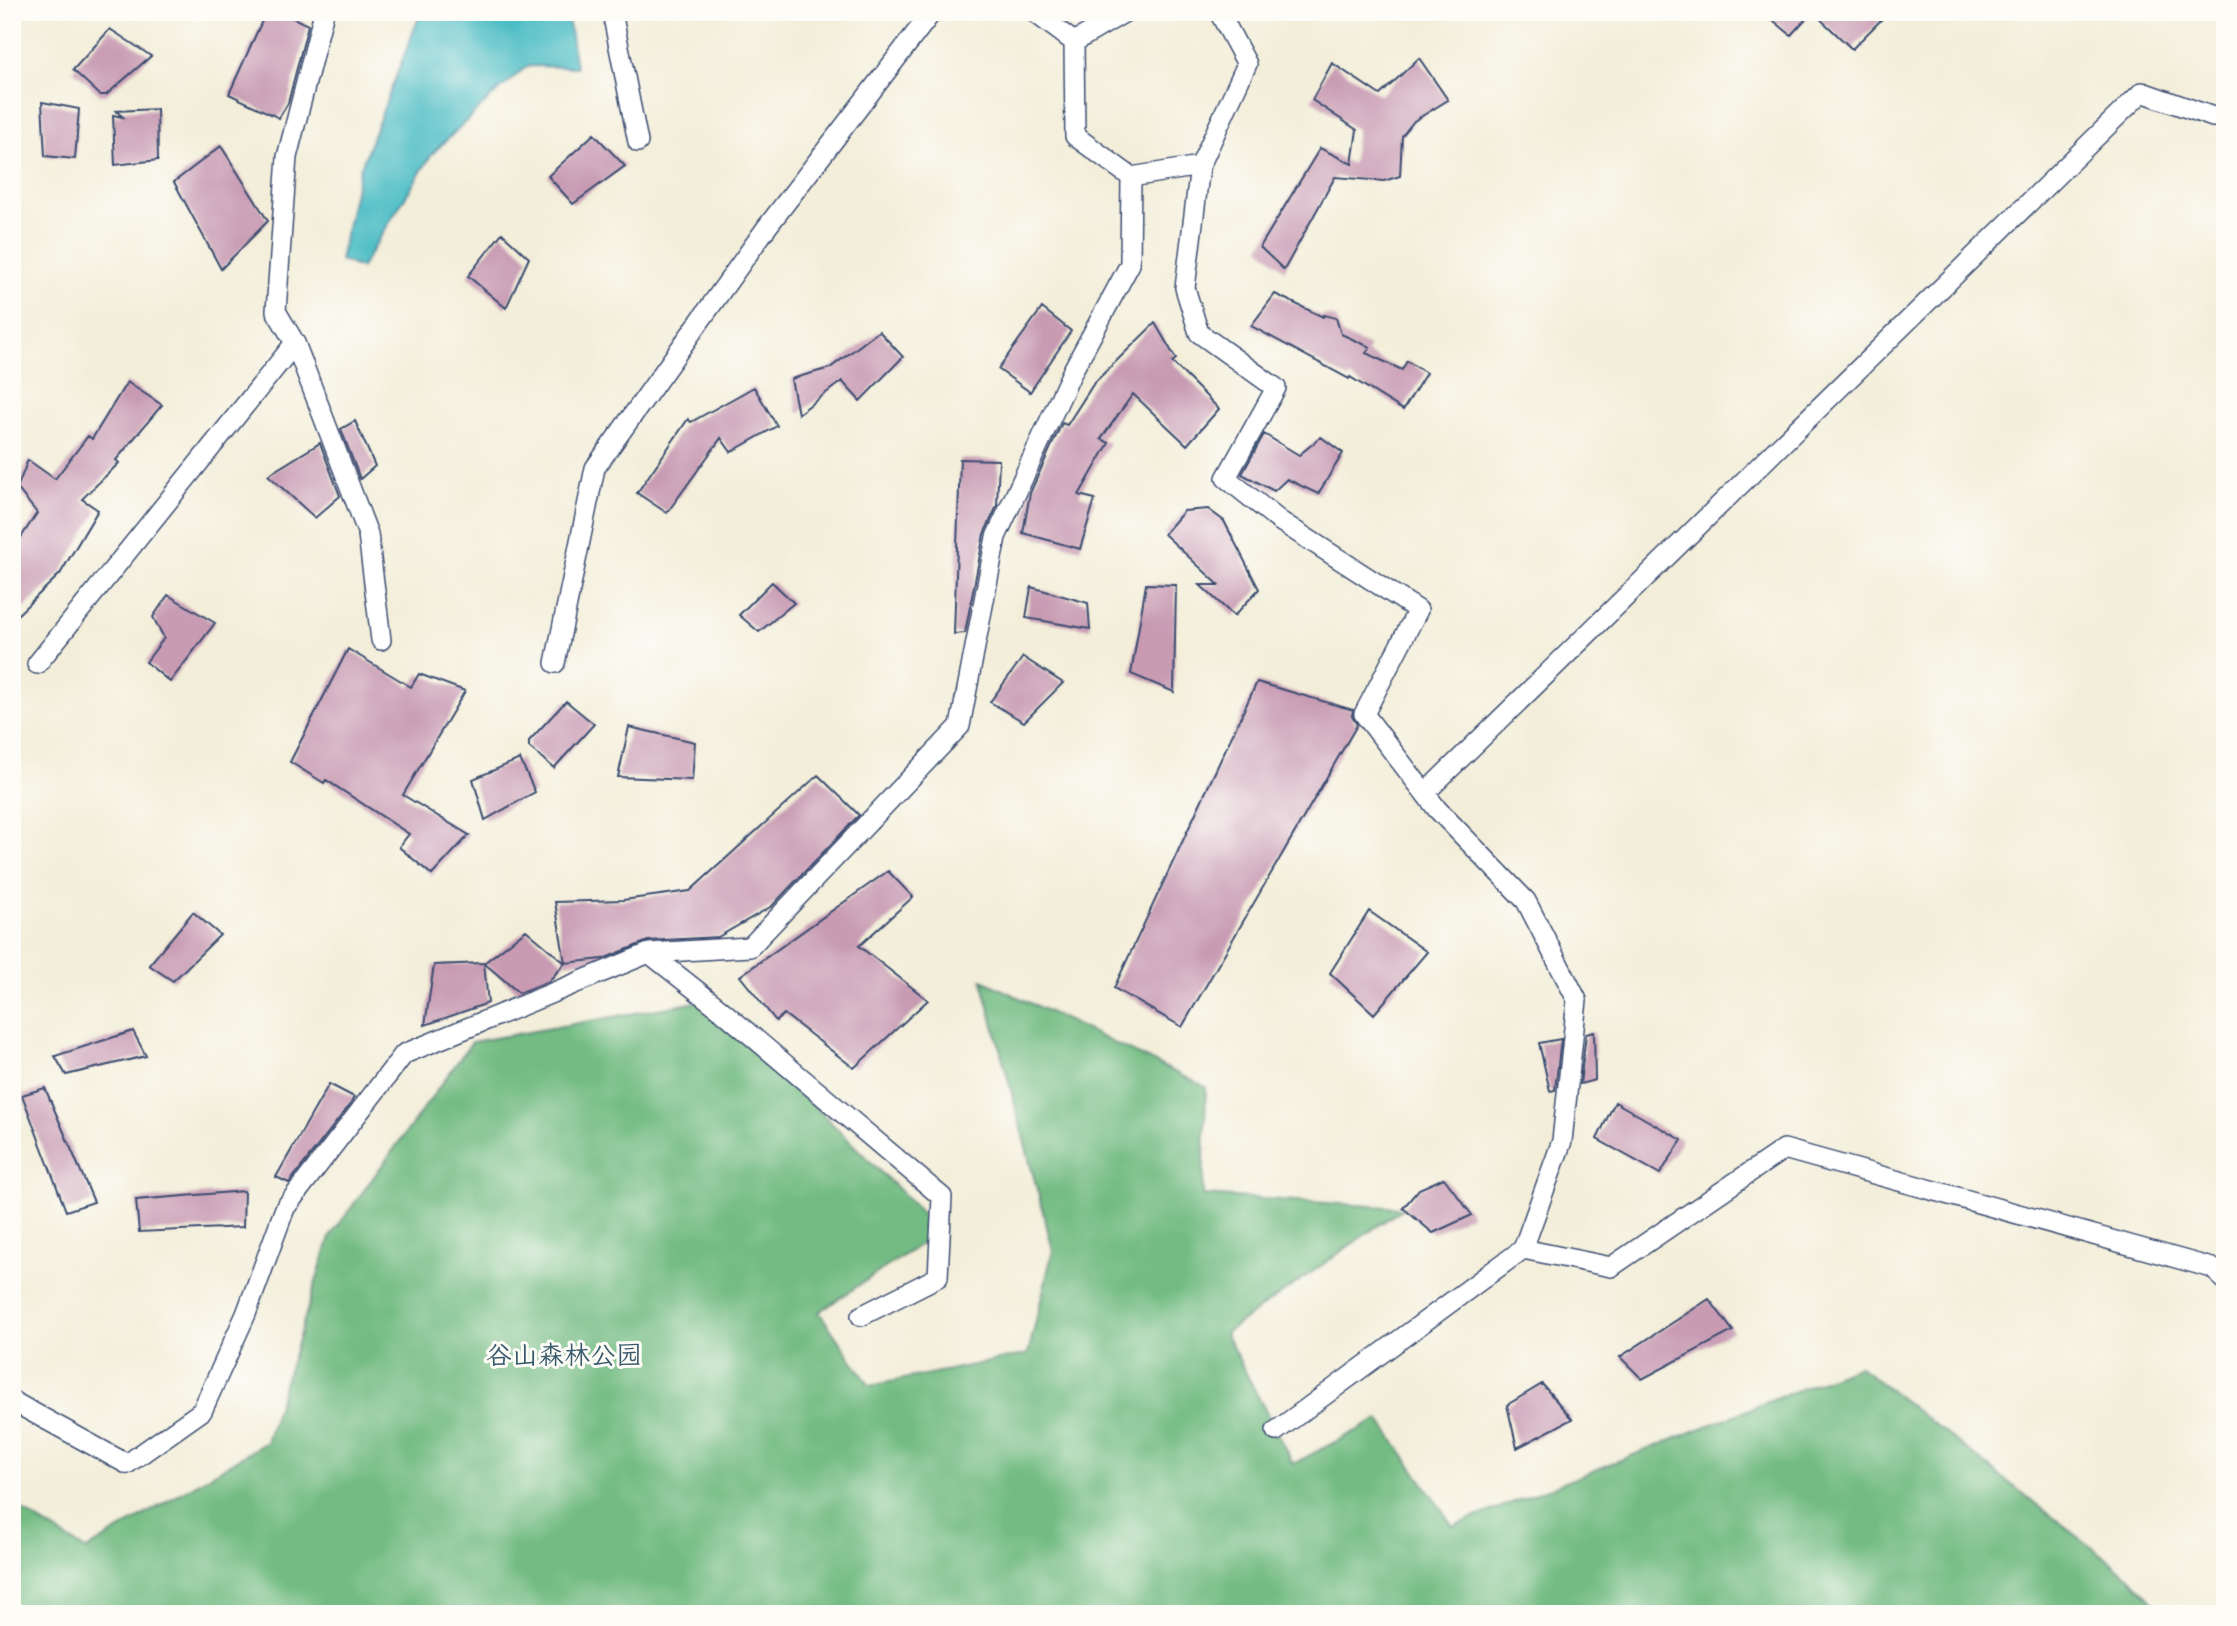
<svg xmlns="http://www.w3.org/2000/svg" width="2237" height="1626" font-family="Itim,'LXGW WenKai TC',sans-serif">
  <style>
    .forest { fill: #72bb82; stroke: #467570; stroke-width: 2 }
    .water { fill: #4ebdc5; stroke: #347692; stroke-width: 2 }
    .building { fill: #c89bb3 }
    .lines { fill: none; stroke-linecap: round; stroke-linejoin: round }
    .street-casing { stroke: #3b4c70; stroke-width: 22 }
    .street { stroke: #fff; stroke-width: 19 }
    .labels { text-anchor: middle; dominant-baseline: central; stroke-width: 6; stroke-linejoin: round; paint-order: stroke }
    .park-label { font-size: 26px; fill: #385a6d; stroke: #fdfcf7 }
  </style>
  <rect width="100%" height="100%" fill="#fdfcf7"/>
  <filter id="ink" filterUnits="userSpaceOnUse"><feTurbulence type="fractalNoise" baseFrequency=".0143" numOctaves="2"/><feDisplacementMap in="SourceGraphic" scale="14" xChannelSelector="R" yChannelSelector="G"/><feConvolveMatrix kernelMatrix="1 2 1 2 8 2 1 2 1" color-interpolation-filters="sRGB"/></filter>
  <filter id="wash" filterUnits="userSpaceOnUse"><feTurbulence type="fractalNoise" baseFrequency=".00686" numOctaves="4" result="noise"/><feDisplacementMap in="SourceGraphic" scale="28" xChannelSelector="R" yChannelSelector="G"/><feGaussianBlur stdDeviation="1.57" result="paint"/><feColorMatrix in="noise" values="0 0 0 0 0 0 0 0 0 0 0 0 0 0 0 0 0 1.4 0 .05"/><feComposite in="paint" operator="in"/></filter>
  <g filter="url(#wash)">
    <rect width="100%" height="100%" fill="#f3eed9"/>
    <path class="forest" d="M982,980L1206,1087L1203,1195L1403,1208L1225,1333L1293,1464L1379,1419L1453,1526L1859,1366L2130,1577L2163,1614H12V1504L86,1550L266,1442L330,1237L472,1042L708,1000L940,1231L819,1312L870,1386L1028,1354L1053,1250Z"/>
    <path class="water" d="M421,12H567L576,67L527,66L488,100L432,154L361,268L340,260L359,172Z"/>
    <g id="blocks">
      <path class="building" d="M266,12H281L308,25L288,103L279,118L229,94Z
        M1763,12H1812L1791,35Z
        M1813,12H1889L1852,49Z
        M110,29L151,56L106,95H100L73,70Z
        M1419,58L1448,100L1414,121L1402,136L1400,176L1384,181L1335,177L1284,270L1260,247L1320,148L1352,164L1357,130L1312,100L1332,63L1380,95Z
        M42,102L79,109L75,159L45,156Z
        M157,109L158,160L115,165L113,115L123,117L116,111Z
        M594,134L625,166L573,204L548,176Z
        M221,146L268,221L221,269L174,182Z
        M502,233L529,258L506,308L468,276Z
        M1275,294L1323,317L1324,315L1336,318L1341,334L1370,347L1366,353L1402,370L1407,361L1426,373L1403,410L1350,377L1349,379L1251,326Z
        M1042,308L1071,331L1030,392L998,369Z
        M1155,323L1176,359L1172,362L1219,409L1187,445L1133,394L1101,439L1109,443L1079,495L1095,499L1080,549L1023,533L1030,493L1062,423L1067,425L1094,383Z
        M879,331L903,357L860,401L842,381L798,414L791,379L830,368Z
        M127,382L162,405L116,460L119,463L82,499L98,510L60,574L12,620V551L37,513L17,488L28,460L55,479L88,436L92,439Z
        M754,387L777,426L731,452L721,438L667,513L637,493L688,419L691,422Z
        M355,421L375,466L360,479L341,429Z
        M1264,434L1299,455L1321,437L1343,453L1318,494L1287,479L1274,491L1242,474Z
        M320,443L340,496L315,518L268,475Z
        M960,459L999,460L997,506L984,534L965,633L954,634Z
        M1208,509L1224,521L1259,589L1234,616L1200,585H1219L1164,534L1184,511Z
        M772,582L794,603L759,632L739,615Z
        M1146,584L1176,585L1174,692L1131,674Z
        M1031,587L1088,603L1090,629L1026,618Z
        M168,595L215,623L170,682L146,662L164,638L153,617Z
        M348,649L411,687L419,674L465,691L403,795L469,835L432,875L399,847L409,834L326,780L324,783L290,762Z
        M1023,657L1063,683L1024,722L990,702Z
        M1257,682L1353,710L1352,716L1357,725L1182,1027L1114,988Z
        M566,701L594,724L554,768L529,747V741Z
        M629,727L695,742L692,780L618,777Z
        M520,759L535,792L485,820L473,779Z
        M818,775L859,815L772,906L718,937L648,941L603,959L565,963L555,902L623,900L690,891Z
        M888,871L913,897L859,946L928,1000L854,1068L784,1014L776,1021L740,976Z
        M1369,911L1427,952L1374,1014L1330,973Z
        M193,912L220,935L173,981L149,965Z
        M526,930L565,963L549,981L519,993L484,963Z
        M484,963L488,1003L425,1025L434,965Z
        M133,1031L146,1056L66,1075L55,1056Z
        M1594,1032L1595,1080L1580,1084L1586,1034Z
        M1561,1039L1555,1090L1550,1091L1539,1043Z
        M329,1084L354,1097L351,1103L289,1183L276,1177Z
        M45,1088L94,1202L66,1211L22,1095Z
        M1615,1102L1682,1140L1660,1174L1597,1139Z
        M1444,1178L1472,1215L1433,1233L1403,1208L1419,1189Z
        M244,1191L243,1227L139,1232L136,1200Z
        M1709,1299L1733,1331L1642,1379L1620,1357Z
        M1542,1384L1572,1419L1517,1448L1507,1405Z"/>
    </g>
  </g>
  <g filter="url(#ink)">
    <use href="#blocks" fill-opacity="0" stroke="#3b4c70" stroke-width="2"/>
    <g class="lines">
      <g class="street-casing">
        <path id="street" d="M612,12L638,142
          M1034,12L1074,42
          M1125,12L1074,42L1075,136L1131,177L1200,166L1247,64L1219,12
          M1200,166L1185,288L1199,333L1276,388L1226,478L1280,521L1418,610L1364,714L1437,809L1526,901L1577,1000L1562,1141L1523,1249L1276,1431
          M295,343L368,534L381,640
          M555,663L595,468L767,227L932,12
          M37,664L295,343L276,311L287,157L324,12
          M1425,793L2142,92L2213,117H2225
          M649,953L750,947L960,726L996,537L1073,370L1130,264L1131,177
          M1523,1249L1611,1267L1784,1149L2212,1268L2225,1280
          M12,1401L127,1464L202,1411L246,1314L285,1208L404,1054L649,953L720,1009L942,1197L938,1277L861,1316"/>
      </g>
      <use href="#street" class="street"/>
    </g>
  </g>
  <g class="labels">
    <g class="park-label">
      <text x="564" y="1355">谷山森林公园</text>
    </g>
  </g>
  <rect width="2237" height="1626" fill="none" stroke="#fdfcf7" stroke-width="42"/>
</svg>
